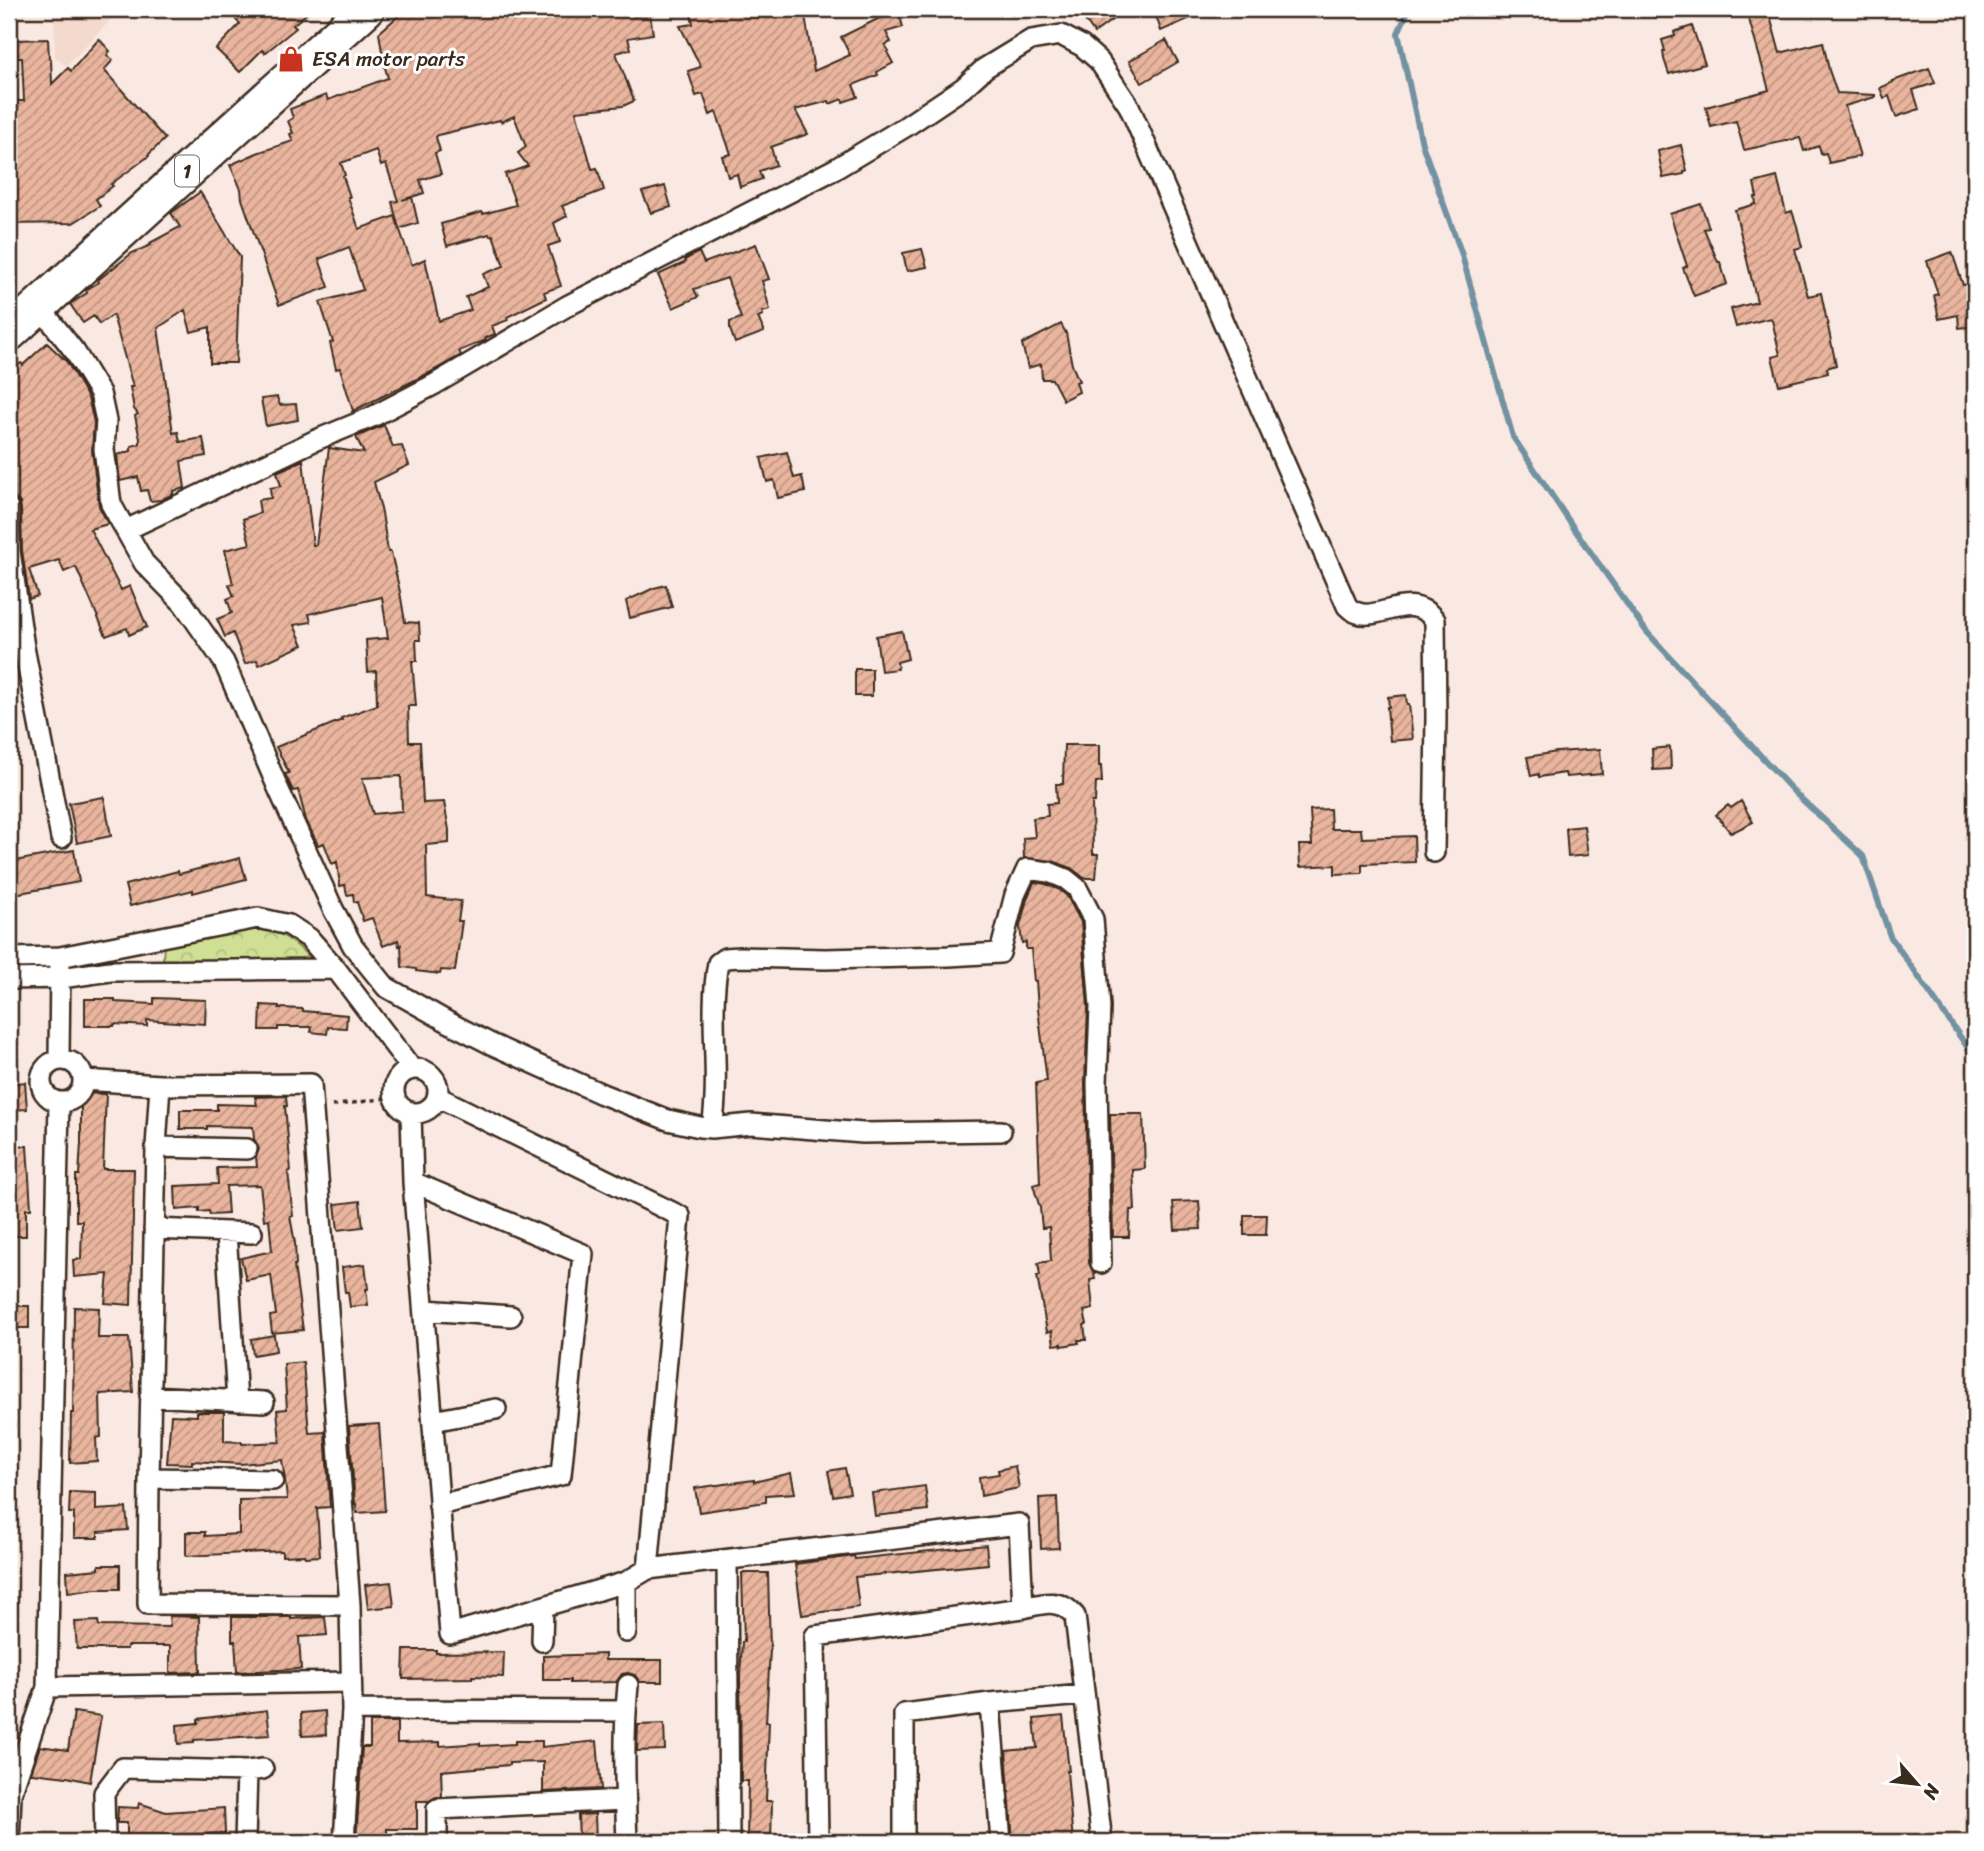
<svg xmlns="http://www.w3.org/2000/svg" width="1984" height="1851" font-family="Sriracha,sans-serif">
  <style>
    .built { fill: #f4d9ce }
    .park { fill: url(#park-crowns); stroke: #858458; stroke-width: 2 }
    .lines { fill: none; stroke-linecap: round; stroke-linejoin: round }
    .stream { stroke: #7291a1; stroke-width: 6 }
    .building { fill: url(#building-hatch); stroke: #3b2a1e; stroke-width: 2; fill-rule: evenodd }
    .street-casing { stroke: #3b2a1e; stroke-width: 24 }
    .highway-casing { stroke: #3b2a1e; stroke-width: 40 }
    .path { stroke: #3b2a1e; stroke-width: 3.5; stroke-dasharray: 5 5; stroke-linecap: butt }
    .street { stroke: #fff; stroke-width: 19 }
    .highway { stroke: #fff; stroke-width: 35 }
    .labels { text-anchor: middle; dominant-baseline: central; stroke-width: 6; stroke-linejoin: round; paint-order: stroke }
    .shield { fill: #fff; stroke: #766a62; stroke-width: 2 }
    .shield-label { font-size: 19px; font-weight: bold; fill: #3b2a1e }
    .poi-label { font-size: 21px; fill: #3b2a1e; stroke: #fff; text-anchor: start }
  </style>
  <defs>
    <pattern id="park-crowns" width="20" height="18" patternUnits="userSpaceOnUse" patternTransform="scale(1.75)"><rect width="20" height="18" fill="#cfdf93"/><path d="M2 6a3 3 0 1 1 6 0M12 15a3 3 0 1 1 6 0" fill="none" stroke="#b3c07e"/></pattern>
    <pattern id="building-hatch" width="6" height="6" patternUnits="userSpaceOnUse" patternTransform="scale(1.75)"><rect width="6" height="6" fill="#eab59e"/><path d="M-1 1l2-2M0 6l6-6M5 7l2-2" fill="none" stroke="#bf9380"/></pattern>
  </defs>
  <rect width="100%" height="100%" fill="#f9e9e2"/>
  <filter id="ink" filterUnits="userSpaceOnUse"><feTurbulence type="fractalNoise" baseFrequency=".0143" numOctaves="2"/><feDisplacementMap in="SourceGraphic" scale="14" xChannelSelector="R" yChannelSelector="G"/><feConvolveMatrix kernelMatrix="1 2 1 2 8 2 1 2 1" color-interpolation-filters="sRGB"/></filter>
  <g filter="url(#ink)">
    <path class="built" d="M54,9H121L66,66L55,57Z"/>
    <path class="park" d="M253,924C275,930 296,940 310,959L309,965L163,961L164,941Z"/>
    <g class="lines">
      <path class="stream" d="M1409,9L1398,33L1422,144L1461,252L1513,437L1573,527L1646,631L1795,793L1863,856L1890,936L1975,1058"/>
    </g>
    <path class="building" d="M226,9H312L293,25L296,28L265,53L262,50L240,72L216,49L240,24Z
      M406,9H582V12L634,9V16L650,14L653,34L628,38L631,49L616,53L634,101L623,106L576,111L592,169L597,168L604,190L562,206L567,216L554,223L560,242L548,246L561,286L544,292L546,298L507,317L508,320L492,326L495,334L485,338L486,340L459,351L461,355L429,373L351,412L353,411L340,368L336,369L330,343L333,342L320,302L363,290L349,247L319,259L329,287L279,305L242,199L241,189L230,165L257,153L293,141L290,134L293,133L288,121L293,118L290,109L326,95L328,100L388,78L384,64L379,33ZM514,116L526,147L518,153L528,166L505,174L516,205L483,214L482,212L441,224L447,246L489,234L490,236L493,235L504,266L483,274L488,287L466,297L471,310L439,321L425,259L412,265L395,216L359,229L348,197H350L343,176L345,175L341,163L376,150L381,166L386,164L398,201L392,202L399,229L418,223L412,197L402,200L424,193L420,180L441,174L435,153L440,151L436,137L438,135L500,120L501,122Z
      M690,9H707L708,12L725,9H804L814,71L850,55L841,37L898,9L903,27L886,32L891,42L885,45L889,51L887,52L893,63L877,72L878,75L853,85L858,97L843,102L842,99L830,104L829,101L795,110L808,134L771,147L776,165L759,171L762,179L740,187L737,174L728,177L722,156L731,154L716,112L710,115L703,94L696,96L688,71L701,67L680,26L693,24Z
      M1077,9H1127L1094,33Z
      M1154,9H1211L1161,31Z
      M1746,9H1768L1780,53L1823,42L1829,70L1837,93L1875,95V97L1845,106L1860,156L1829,163L1826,153L1821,154L1819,146L1804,151L1800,138L1744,150L1736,121L1711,127L1706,107L1769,90Z
      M1692,26L1705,64L1669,74L1664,59L1663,51H1665L1662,40L1675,36L1674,32Z
      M48,39L49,59H51L52,84L68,68L71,71L99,39L110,51L107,55L113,60L104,70L165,139L148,155L149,156L111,184L113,186L96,199L100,206L73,223L9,224V101H24L22,58H17L16,40Z
      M1166,40L1178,62L1142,83L1129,61Z
      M1929,68L1935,83L1913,90L1919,109L1896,117L1889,96L1884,98L1880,88L1893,82V81Z
      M1681,145L1687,171L1684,172V174L1663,178L1658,151Z
      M1777,177L1786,213L1792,211L1797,226L1802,247L1795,249L1808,296L1821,293L1836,365L1827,368L1828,373L1779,385L1772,357L1780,355L1772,320L1770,318L1736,327L1731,309L1757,302L1735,210L1756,204L1755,197H1757L1754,183Z
      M665,186L671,207L651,213L642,192Z
      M200,192L240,257L236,363H210V327L191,332L185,310L158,328L173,433L178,432L180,442L203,438L206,456L181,461L185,488L173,491V494L161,500L150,501L147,490L141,491L138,477L120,481L117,455L131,451V446L140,444V439L135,416L138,414L134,409L130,387H133L113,315L99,324L94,316L83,323L70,304L87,293L86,290L89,288L99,282L98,280L132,253L151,245L150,243L180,227L171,213Z
      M1701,204L1709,228L1704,229L1718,262H1720L1727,284L1694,296L1683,268L1687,266L1670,214Z
      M756,244L769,279L762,281L770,310L762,312L763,315L758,317L764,332L735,343L730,329V322L741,318L727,278L694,289L698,297L673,308L658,275L686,262L685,260L699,252L704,263Z
      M922,249L927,267L907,271L903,253Z
      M1952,252L1963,285L1975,283V326L1959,328L1958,315L1939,319L1934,295L1938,294L1927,261Z
      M1061,324L1066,333L1072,365L1079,381L1076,382L1079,392L1063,400L1052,379H1042L1041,364L1028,368L1022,344Z
      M47,343L67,362L88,398L94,422L92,450L99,506L108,524L90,529L121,590L130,586L147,627L129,635L127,628L106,636L76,567L64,572L59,560L29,569L38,596L29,599L22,550L21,509L20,503L15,498L14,460L9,464V372L21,363L23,365Z
      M277,397L280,405L296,404L298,420L266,426L261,399Z
      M384,425L393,447L402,446L409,465L374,482L382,513L388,552H391L400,592L405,622L419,623L420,640H416L417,661H412L416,706H408L409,742H420L423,803L444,802L449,830V843L426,845L427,897L461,901L458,921H462L455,971L441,970L440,974L416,971V969L402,967L401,945L399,946L398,940L383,946L372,918L363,921L357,902H354L353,894L347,895L345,885L340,886L337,862L332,864L324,843L318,845L306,820L298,790L293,791L285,774L289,773L276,747L342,720L341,718L377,705L376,671L368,672L366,640L388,638L382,597L309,614L311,622L294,625L303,645L259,665L257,660L245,664L233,633L225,637L217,619L232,613L227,599L234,596L229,585L233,584L225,550L250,544L243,519L260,513L258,500L271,498L270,488L281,486L277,472L303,460L313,545H316L329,448L364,453L356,437ZM401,776L402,811L373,814L362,778Z
      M787,452L794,478L802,476L805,492L778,498L774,480L767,482L761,458Z
      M666,585L672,607L630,618L626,601L654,588Z
      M902,631L908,659L897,662L898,669L881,671L876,636Z
      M855,669H872V696H855Z
      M1406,695L1407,705H1409L1413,739L1390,741L1387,707H1389L1388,697Z
      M1064,745H1099V766H1101L1102,782H1096L1095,802H1092L1093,854H1098L1096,878H1084L1071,868L1053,861L1024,858L1023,838L1035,837L1033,818L1048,816L1047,804L1057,803L1056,784H1063Z
      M1670,747L1671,769L1653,770L1652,749Z
      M1600,749L1602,774L1566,777L1565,773L1539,777V774L1531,776L1527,757L1557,752Z
      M104,797L111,836L77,843L69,803Z
      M1741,801L1753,822L1731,833L1716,815L1728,805L1731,808Z
      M1330,809L1331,829H1361L1362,838L1414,836L1415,862L1362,864V873L1335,874V865L1300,867L1299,845H1312L1310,810Z
      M1584,826L1588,855L1568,857L1566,828Z
      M74,850L79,882L9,895V862Z
      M240,858L246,879L193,893V890L130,906L125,885L178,871L179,874Z
      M1034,882L1046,884L1060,890L1067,896L1081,922L1088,1007L1085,1083L1089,1263L1094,1273L1095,1279L1090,1280L1093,1309L1084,1311L1087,1324L1084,1325L1086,1340H1078L1079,1343L1062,1346V1344L1054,1345L1052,1331L1047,1332L1037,1276H1040L1038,1263L1051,1261L1049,1227L1042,1228L1040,1208L1033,1185L1040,1183L1036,1083L1047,1081L1038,1009L1036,981H1034L1031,949H1026V942L1022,943L1020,926L1027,899Z
      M154,998L206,1000L205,1024L147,1020V1026L114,1024V1026H85V999H115V1002L154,1004Z
      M261,1005L279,1006V1008L303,1009V1011L347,1015L346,1028L328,1027L327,1034L311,1032L312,1027H278V1030H260Z
      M25,1082L27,1109L9,1110V1084Z
      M81,1093L106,1094L103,1169H134L131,1305L105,1303L108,1274L74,1277L73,1260L81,1259L82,1221H76V1175H79L81,1143Z
      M286,1096L287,1106H285L291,1171L288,1172L293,1216H290L295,1243L296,1265H294L303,1330L272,1333L270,1316L276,1315L271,1275L246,1280L241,1258L272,1251L269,1219L264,1220L260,1185L226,1186L228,1214L210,1215L209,1211L199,1212V1208L176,1210L175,1186L218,1184L217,1168L257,1167L256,1157L259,1149L254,1139L253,1127L207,1126V1129H180V1110H217V1104L257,1105L255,1097Z
      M1110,1114H1143L1145,1169L1133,1170L1135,1210H1130L1129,1237H1113Z
      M9,1146H27L31,1209H26V1236H9Z
      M360,1201L363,1227L338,1230L335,1204Z
      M1199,1201L1201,1229L1175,1230L1173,1202Z
      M1244,1215H1267L1266,1235H1244Z
      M365,1264L368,1289H366L368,1305L350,1307L348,1292H345L342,1267Z
      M9,1306H29V1328H9Z
      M74,1307L99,1308L98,1338H129L133,1392L100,1394L101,1437L96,1438L97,1461L70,1463L71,1413H73Z
      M274,1335L276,1351L253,1355L251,1339Z
      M303,1362L309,1433L325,1432L330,1507L317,1508L320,1556L305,1557L304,1555L282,1556V1551L186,1556V1532H205V1536L239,1534V1500L287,1499L285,1480L282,1460L241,1464L192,1461V1464L167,1463L171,1415L197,1416V1412H224V1441L242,1442V1444L280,1442L277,1410L287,1409L284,1364Z
      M379,1424L385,1511L357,1513L356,1504H355L349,1426Z
      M1015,1466L1019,1488L981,1496L979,1477L999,1474L998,1470Z
      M845,1468L850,1493L833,1496L828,1471Z
      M791,1473L795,1493L766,1495V1502L699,1512L695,1488L754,1480V1482Z
      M925,1486L928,1510L875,1516L872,1493Z
      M70,1492L96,1493V1510L126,1508L128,1530L98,1532V1538H74V1513H69Z
      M1057,1497L1059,1548L1041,1549L1039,1498Z
      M986,1545L988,1564L855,1577L859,1607L802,1615L795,1564L854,1556L855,1559Z
      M99,1565H120V1589H96L68,1592L67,1572L99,1569Z
      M742,1573H768L770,1650L766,1722H769L766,1801H772L771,1842H747L748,1781H741L740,1678L742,1642H744Z
      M391,1582L394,1606L368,1609L365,1585Z
      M169,1616L199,1617L200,1672L170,1673V1646H127V1649H77L75,1622L98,1621L99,1626L170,1627Z
      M232,1617H291V1619L325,1617L327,1635L299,1637L301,1669L237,1672L235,1641H232Z
      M404,1650H436V1653L504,1652L503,1677L472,1676V1678L403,1679Z
      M605,1654V1660H662V1682H640L635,1675L628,1673L622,1674L616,1682L570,1683V1680H543V1656Z
      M267,1710L270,1735L194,1740V1743L178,1744L177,1725L198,1723V1719Z
      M325,1711L326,1735L302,1736L301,1713Z
      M74,1712L101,1716L90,1782L67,1777L31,1773L40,1746L68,1750Z
      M1063,1716L1069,1771H1067L1073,1842H1013L1006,1751L1037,1748L1034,1719Z
      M370,1722H397V1743L440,1742V1746L480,1743V1746L515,1744V1741H542V1747L597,1741L601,1789L543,1792V1762L509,1763V1765L441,1771L442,1797H436L429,1801H417V1829H387V1842H356L362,1747H370Z
      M664,1724L665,1750L637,1751L638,1725Z
      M139,1803L166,1812L224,1808L225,1833L152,1836V1842H127V1823H117L118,1807L138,1808Z
      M595,1814L596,1842H579L578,1815Z"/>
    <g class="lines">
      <g class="street-casing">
        <path id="street" d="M39,306L75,352L100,393L106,421L104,449L111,504L144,563L183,603L224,662L278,788L333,909L353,946L386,987L448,1022L491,1044L602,1094L668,1120L700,1127L712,1128C721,1073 708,1017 718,963L725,958L740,957L825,959L949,956L1000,953L1015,895L1027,869L1049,872L1066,879L1077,888L1093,919L1100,1007L1097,1083L1101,1263
          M9,509L10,551L24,647L61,838
          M126,530L316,440L372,417L435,384L567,306L835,169L905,127L963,88L985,68L1031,40L1061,35L1082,46L1099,61L1129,106L1347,606C1371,632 1407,585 1435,620L1436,717L1434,852
          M9,958L60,957L258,918L289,925L309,938L336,969L412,1069
          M9,979L61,978L110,971L336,969
          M59,1059L60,966
          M41 1081a21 21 0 1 1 42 0a21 21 0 1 1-42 0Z
          M394 1091a22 22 0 1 1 44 0a22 22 0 1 1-44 0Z
          M84,1080L160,1085L311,1084L350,1605L352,1710L344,1842
          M160,1085L156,1147L149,1478L148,1604L350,1605
          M438,1097L680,1216L648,1569
          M411,1113L413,1182L450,1634L626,1582L648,1569L1019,1524L1023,1608
          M712,1128L751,1124L863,1133L1001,1131
          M156,1147L247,1149
          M413,1182L583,1254L561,1475L439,1505
          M154,1229L252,1233
          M226,1232L237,1401
          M425,1310L511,1316
          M150,1396L264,1402
          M433,1421L496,1409
          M149,1478L273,1480
          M727,1560L729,1842
          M626,1582V1632
          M542,1641L543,1607
          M47,1687L351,1682
          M990,1703L1001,1842
          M352,1710L626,1711
          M9,1842L11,1794L47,1687L59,1102
          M105,1842L104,1793L123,1768L247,1771L263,1769
          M245,1842L247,1771
          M437,1842V1809L625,1800
          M627,1842C625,1790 623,1737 628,1685
          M818,1842L815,1636L1023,1608C1044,1603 1060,1598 1075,1616L1102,1842
          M904,1842V1714L990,1703L1083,1695"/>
      </g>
      <g class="highway-casing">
        <path id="highway" d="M9,333L366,9"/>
      </g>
      <path class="path" d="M332,1106L394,1097"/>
      <use href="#street" class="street"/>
      <use href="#highway" class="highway"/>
    </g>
  </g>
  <defs>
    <g id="shop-bare" transform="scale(2.1)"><path d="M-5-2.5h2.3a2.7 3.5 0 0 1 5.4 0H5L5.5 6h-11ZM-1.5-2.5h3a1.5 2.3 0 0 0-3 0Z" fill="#c8321e" stroke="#fff" stroke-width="2.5" paint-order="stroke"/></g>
  </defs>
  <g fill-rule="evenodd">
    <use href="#shop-bare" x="291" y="59"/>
  </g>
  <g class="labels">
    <rect class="shield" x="175" y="155.5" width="24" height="31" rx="5"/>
    <g class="shield-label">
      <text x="187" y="171">1</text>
    </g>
    <g class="poi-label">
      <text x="312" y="59">ESA motor parts</text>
    </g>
  </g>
  <rect width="1984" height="1851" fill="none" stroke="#fff" stroke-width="35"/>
  <rect x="18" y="18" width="1949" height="1816" fill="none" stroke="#3b2a1e" stroke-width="2.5" filter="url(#ink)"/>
  <g transform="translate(1917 1784) rotate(118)" stroke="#ffffff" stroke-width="5" paint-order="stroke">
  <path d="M0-5L12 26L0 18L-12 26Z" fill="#3b2a1e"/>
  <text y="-10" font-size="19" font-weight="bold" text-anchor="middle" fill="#3b2a1e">N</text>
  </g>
</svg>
